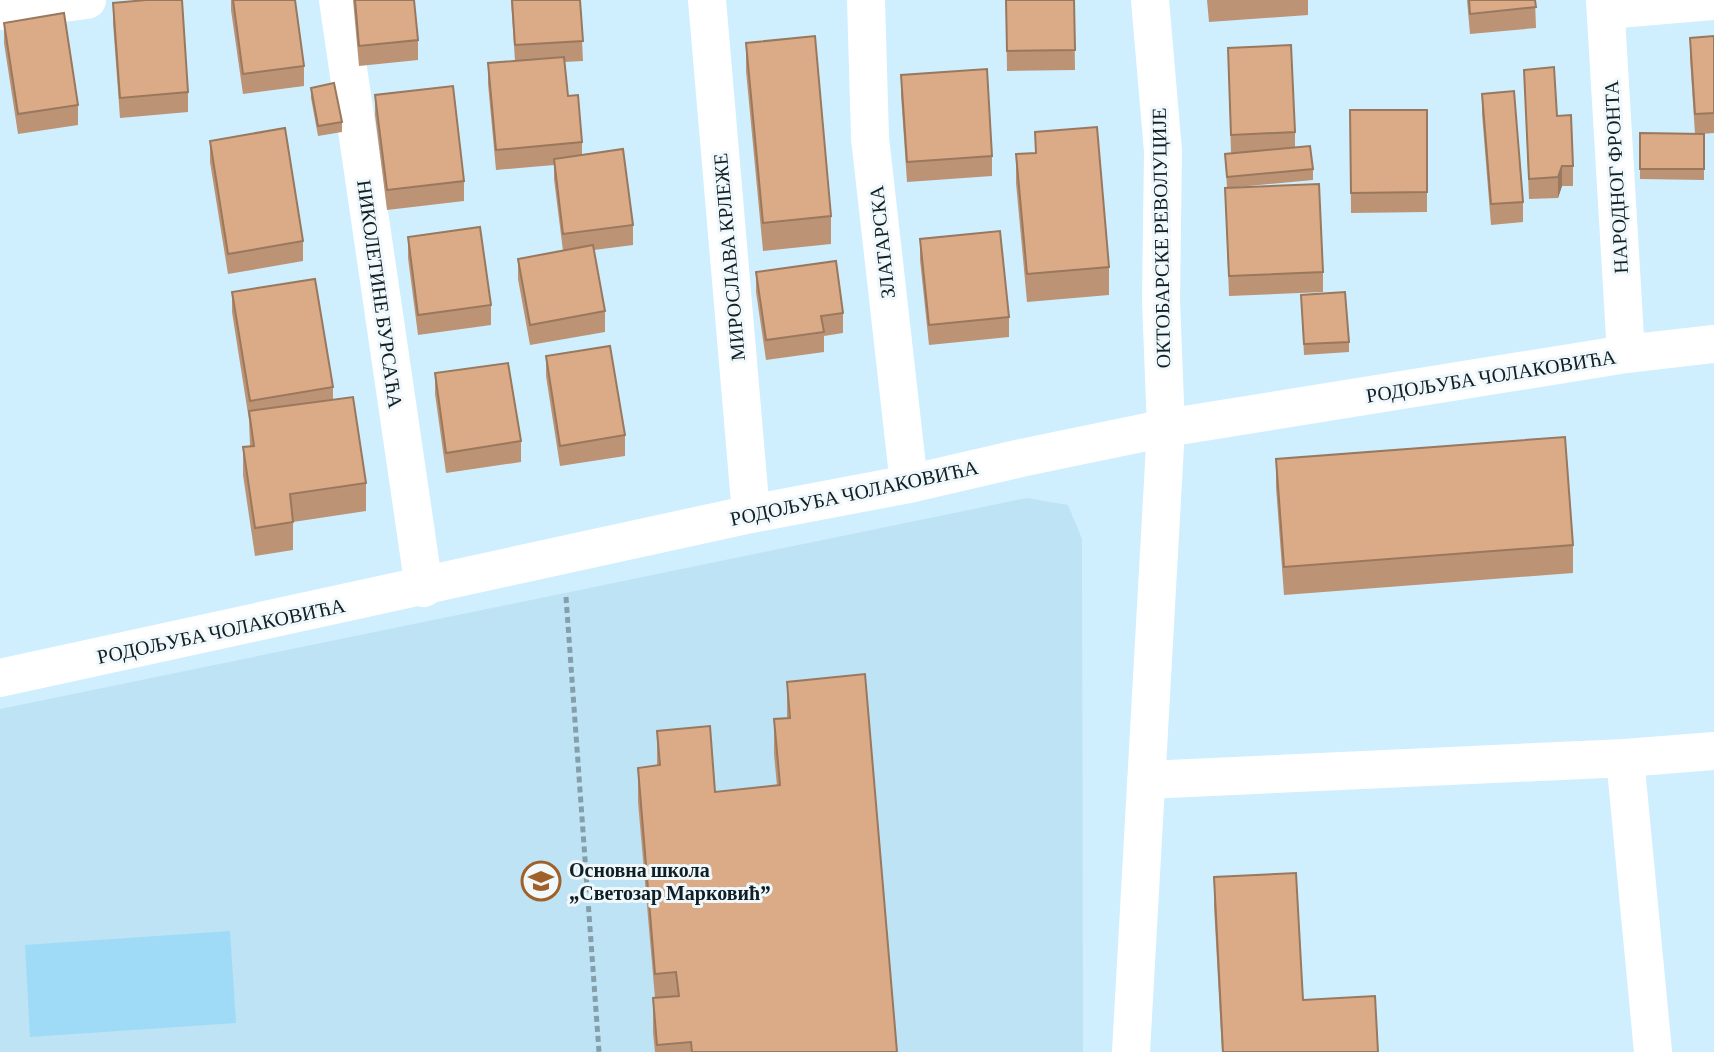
<svg xmlns="http://www.w3.org/2000/svg" width="1714" height="1052" font-family="'Crimson Pro',serif">
  <style>
    .built { fill: #bde3f5 }
    .green { fill: #9fdbf7 }
    .lines { fill: none; stroke-linecap: round; stroke-linejoin: round }
    .path { stroke: #859faa; stroke-width: 5; stroke-dasharray: 6 4; stroke-linecap: butt }
    .street { stroke: #fff; stroke-width: 38 }
    .wall { fill: #bc9374 }
    .shaded-wall { fill: #99785e }
    .building { fill: #dbab87; stroke: #99785e; stroke-width: 2 }
    .labels { text-anchor: middle; dominant-baseline: central; stroke-width: 6; stroke-linejoin: round; paint-order: stroke }
    .street-label { font-size: 20px; fill: #0f1f25; stroke: #f0f8fb }
    .poi-label { font-size: 20px; font-weight: bold; fill: #0f1f25; stroke: #f0f8fb; text-anchor: start }
  </style>
  <rect width="100%" height="100%" fill="#cfeffe"/>
  <path class="built" d="M1027,498L1068,505L1082,539L1083,1052H0V709Z"/>
  <path class="green" d="M230,931L236,1023L30,1037L25,945Z"/>
  <g class="lines">
    <path class="path" d="M566,597L599,1052"/>
    <path class="street" d="M338,0L424,588
      M707,0L751,514
      M866,0L870,138L909,484
      M1605,0L1626,354
      M1606,10L1714,1
      M0,11L87,0
      M0,678L751,514L909,484L1021,458L1166,428L1626,354L1714,344
      M1625,758L1653,1052
      M1146,780L1625,758L1714,751
      M1131,1052L1166,428L1161,301L1163,151L1150,0"/>
  </g>
  <path class="wall" d="M231,0H295L304,66V86L243,94L231,10Z
    M353,0H414L418,40V60L359,66Z
    M511,0H580L583,61L564,62L568,96L582,142V155L633,225V245L594,250L605,311V332L530,345L518,279V259L563,251L554,179V165L496,170L488,84V63L515,61Z
    M1006,0H1074L1075,70L1007,71Z
    M1207,0H1308V15L1209,22Z
    M1467,0H1535L1536,28L1470,34Z
    M113,3L188,92V112L120,118L113,23Z
    M4,23L78,105V125L18,134L4,43Z
    M1714,36V133L1701,134H1704V180L1640,179V133L1695,134L1690,58V38Z
    M746,43L831,216V244L763,251L746,71Z
    M1228,48L1295,132V147L1313,169V180L1227,188L1225,154H1231Z
    M1524,70L1557,116L1573,166V186H1562L1558,198L1529,199Z
    M901,75L992,156V176L907,182L901,95Z
    M311,88L342,122V132L318,136L311,98Z
    M1482,94L1523,202V222L1491,225L1482,114Z
    M375,95L464,181V201L387,210L375,115Z
    M1350,110H1427V212L1351,213Z
    M1035,132L1109,267V295L1027,302L1016,183V154L1035,153Z
    M210,141L303,241V261L228,274L210,162Z
    M1225,188L1323,272V292L1229,296Z
    M408,237L491,305V325L418,335L408,258Z
    M920,239L1009,317V337L929,345L920,260Z
    M756,272L843,313V333L824,336V352L766,360L756,292Z
    M232,292L333,387V400L366,483V511L293,522V550L255,556L243,475V447L250,446L249,420L232,312Z
    M1301,295L1349,342V352L1304,355Z
    M546,356L625,435V456L560,466L546,376Z
    M435,373L521,441V462L446,473L435,394Z
    M1276,459L1573,545V573L1284,595L1276,487Z
    M787,682L897,1052H655L653,1033V998H655L638,802V768L657,766V731L715,792L777,786L774,754V719L787,718Z
    M1214,877L1303,1000L1378,1052H1222L1214,906Z"/>
  <path class="shaded-wall" d="M1562,166V186L1558,198V177Z"/>
  <path class="building" d="M146,0H182L188,92L120,98L113,3Z
    M233,0H295L304,66L243,74Z
    M355,0H414L418,40L359,46Z
    M512,0H580L583,41L515,45Z
    M1006,0H1074L1075,50L1007,51Z
    M1469,0H1535L1536,7L1470,14Z
    M64,13L78,105L18,114L4,23Z
    M815,36L831,216L763,223L746,43Z
    M1714,36V113L1695,114L1690,38Z
    M1291,45L1295,132L1231,135L1228,48Z
    M564,57L568,96L578,95L582,142L496,150L488,63Z
    M1554,67L1557,116L1571,115L1573,166H1562L1558,177L1529,179L1524,70Z
    M987,69L992,156L907,162L901,75Z
    M334,83L342,122L318,126L311,88Z
    M453,86L464,181L387,190L375,95Z
    M1514,91L1523,202L1491,204L1482,94Z
    M1350,110H1427V192L1351,193Z
    M1097,127L1109,267L1027,274L1016,154L1036,153L1035,132Z
    M285,128L303,241L228,254L210,141Z
    M1640,133L1704,134V169H1640Z
    M1310,146L1313,169L1227,177L1225,154Z
    M623,149L633,225L563,234L554,159Z
    M1319,184L1323,272L1229,276L1225,188Z
    M480,227L491,305L418,315L408,237Z
    M1000,231L1009,317L929,325L920,239Z
    M593,245L605,311L530,325L518,259Z
    M836,261L843,313L821,316L824,332L766,340L756,272Z
    M315,279L333,387L250,401L232,292Z
    M1345,292L1349,342L1304,344L1301,295Z
    M610,346L625,435L560,446L546,356Z
    M508,363L521,441L446,453L435,373Z
    M353,397L366,483L290,494L293,522L255,528L243,447L254,446L249,411Z
    M1565,437L1573,545L1284,567L1276,459Z
    M865,674L897,1052H692L691,1042L657,1045L653,998L679,996L676,972L655,974L638,768L660,765L657,731L710,726L715,792L780,785L774,719L790,718L787,682Z
    M1296,873L1303,1000L1375,996L1378,1052H1223L1214,877Z"/>
  <defs>
    <g id="school-ring" transform="scale(2)"><circle r="9.5" fill="#f0f8fb" stroke="#a06029" stroke-width="1.5"/><path d="M0-5L7-2L0 1L-7-2ZM-4 1L0 2.5L4 1V4Q0 6-4 4Z" fill="#a06029"/></g>
  </defs>
  <g fill-rule="evenodd">
    <use href="#school-ring" x="541" y="881"/>
  </g>
  <g class="labels">
    <g class="street-label">
      <text transform="translate(1616 177) rotate(-93)">НАРОДНОГ ФРОНТА</text>
      <text transform="translate(1161 238) rotate(-91)">ОКТОБАРСКЕ РЕВОЛУЦИЈЕ</text>
      <text transform="translate(882 242) rotate(-96)">ЗЛАТАРСКА</text>
      <text transform="translate(729 257) rotate(-95)">МИРОСЛАВА КРЛЕЖЕ</text>
      <text transform="translate(380 294) rotate(82)">НИКОЛЕТИНЕ БУРСАЋА</text>
      <text transform="translate(1491 376) rotate(-9)">РОДОЉУБА ЧОЛАКОВИЋА</text>
      <text transform="translate(854 493) rotate(-12)">РОДОЉУБА ЧОЛАКОВИЋА</text>
      <text transform="translate(221 631) rotate(-12)">РОДОЉУБА ЧОЛАКОВИЋА</text>
    </g>
    <g class="poi-label">
      <text x="569" y="870">Основна школа<tspan x="569" dy="23">„Светозар Марковић”</tspan></text>
    </g>
  </g>
</svg>
